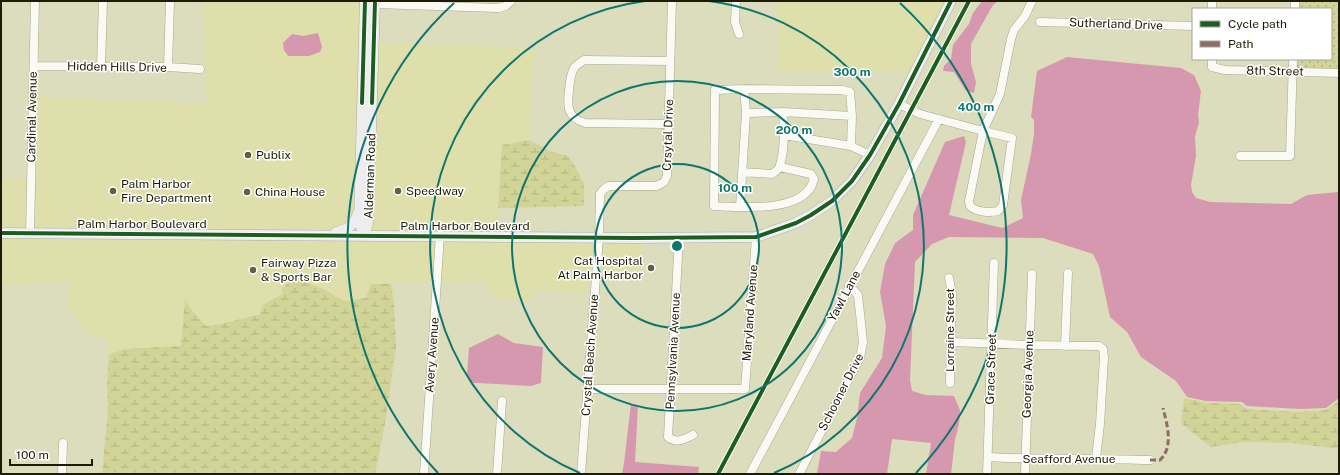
<svg xmlns="http://www.w3.org/2000/svg" width="1340" height="475" font-family="'Public Sans',sans-serif">
  <style>
    .built { fill: #dedfaa; fill-rule: evenodd }
    .green { fill: url(#green-dots) }
    .wetland { fill: url(#wetland-marsh) }
    .water { fill: #d698ae }
    .lines { fill: none; stroke-linecap: round; stroke-linejoin: round }
    .minor-casing { stroke: #a7a78d; stroke-width: 9 }
    .major-casing { stroke: #adada5; stroke-width: 11 }
    .minor { stroke: #fafaf5; stroke-width: 8 }
    .major { stroke: #eeeded; stroke-width: 10 }
    .quiet { stroke: #8d6e63; stroke-width: 3; stroke-dasharray: 6 3; stroke-linecap: butt }
    .cycleway-casing { stroke: #fff; stroke-width: 6 }
    .cycleway { stroke: #1b5e20; stroke-width: 4 }
    .ring { fill: none; stroke: #0f766e; stroke-width: 2 }
    .poi-dot { fill: #5f6044; stroke: #fff; stroke-width: 1.5 }
    .labels { text-anchor: middle; dominant-baseline: central; stroke-width: 3; stroke-linejoin: round; paint-order: stroke }
    .street-label { font-size: 12px; fill: #1c1c04; stroke: #fff }
    .poi-label { font-size: 12px; fill: #1c1c04; stroke: #fff; text-anchor: start }
    .centre { fill: #0f766e; stroke: #fff; stroke-width: 2 }
    .ring-label { font-size: 12px; text-anchor: middle; font-weight: bold; fill: #0f766e; stroke: #fff; stroke-width: 3; stroke-linejoin: round; paint-order: stroke }
  </style>
  <defs>
    <pattern id="green-dots" width="8" height="8" patternUnits="userSpaceOnUse"><rect width="8" height="8" fill="#d2d497"/><path d="M2 2h.1M6 6h.1" fill="none" stroke="#b4b580" stroke-width="1.8" stroke-linecap="round"/></pattern>
    <pattern id="wetland-marsh" width="20" height="14" patternUnits="userSpaceOnUse"><rect width="20" height="14" fill="#d2d497"/><path d="M1 5h8M5 5V1M11 12h8M15 12V8" fill="none" stroke="#b4b580"/></pattern>
  </defs>
  <rect width="100%" height="100%" fill="#dcddbc"/>
  <path class="built" d="M203,1H362L360,232L33,230L35,96L207,104ZM318,33L309,56H288L303,36Z
    M776,1H948L912,71H776L779,23Z
    M377,43L534,48L529,140L502,145L497,232H593L595,233V234L369,232Z
    M1,178H27V230H1Z
    M1,236L436,238L433,282L371,284L366,298L344,301L325,290L283,294L265,304L259,315L241,318L223,325L206,326L190,308L185,300L181,346L126,349L109,354L108,342L87,333L68,311L71,283H35L1,286Z
    M443,238L595,240L592,274L584,294L538,290L527,303L489,295L487,280L440,282Z
    M602,240H643L639,277L599,272Z"/>
  <path class="green" d="M1297,1H1339V71L1296,70V59H1331V9H1297Z"/>
  <path class="wetland" d="M529,140L552,152L568,156L575,166L584,184V206L498,208L502,145Z
    M290,280L307,282L325,290L344,301L366,298L371,284H391L394,305L396,346L386,418L375,474H354L341,472L340,474H102L108,411L107,384L109,354L126,349L181,346L185,299L190,308L206,326C224,325 240,318 259,315L264,304L283,294L282,289Z
    M1184,398L1206,403L1241,404L1246,409L1299,412L1326,410L1339,401V449L1293,443L1244,442L1210,447L1181,423Z"/>
  <path class="water" d="M982,1H998L993,5L971,44V64L976,82L974,93L966,91L954,72L943,71L944,66L951,59L953,45L969,24L973,13Z
    M318,33L322,47L320,52L309,56H288L284,50L283,43L292,34L303,36Z
    M1067,57L1181,68L1194,75L1201,91L1198,115L1199,123L1195,136L1196,156L1191,185L1192,192L1196,198L1210,202L1291,204L1307,195L1339,192V398L1326,408L1299,409L1247,406L1242,402L1206,401L1187,397L1176,381L1141,357L1127,332L1110,317L1099,266L1093,254L1043,238L949,237L932,244L915,262L910,380L912,391L926,395L954,396L960,410L959,424L955,440L951,474H926L931,443L892,439L887,474H817L821,451L836,452L852,438L857,418L860,393L882,358L886,326L880,292L885,264L895,243L913,230V215L945,142L964,136L966,142L949,215L1002,228L1023,218L1021,200L1031,154L1034,134V120L1031,117L1037,71Z
    M498,334L514,343L543,347L541,383L531,386L478,383H471L467,374L469,348Z
    M631,404L638,405L635,462L699,467L698,474H622L624,463Z"/>
  <g class="lines">
    <g class="minor-casing">
      <path id="minor" d="M736,1L735,22L739,34
        M1212,1V9
        M375,4L498,8L506,6L511,1
        M1295,9V1
        M1040,22L1193,26
        M1212,59V67L1225,70L1339,73
        M34,66L168,67L200,69
        M101,67L103,1
        M168,67L170,1
        M899,104L920,114L983,131L1000,94L1011,39L1014,30L1025,16L1032,1
        M746,113L783,112L852,116
        M668,124L585,123C578,121 571,116 569,109C567,101 570,74 574,68C577,64 580,63 584,60L670,61
        M983,131L1012,138L1003,205L998,211C990,213 976,212 970,206L969,201Z
        M784,135L851,146L870,155
        M1240,156H1290L1293,59
        M780,167L811,174L814,179C806,214 741,207 714,206L715,90L744,89L842,90L850,92L852,116L851,146
        M742,172L772,174C775,172 779,170 780,165C785,149 784,129 783,112
        M740,207L746,113L744,89
        M30,233L35,1
        M679,238L668,437C676,444 684,439 693,435
        M949,278L952,294L950,383
        M951,342L1029,345L1099,346L1103,349L1104,357L1100,424L1096,458
        M1065,346L1068,273
        M587,389H745L756,237
        M988,457C1042,460 1096,458 1150,460
        M62,474L63,443
        M424,474L440,235
        M497,474L502,401
        M581,474L599,237L600,194L604,189L609,186H657L664,182L667,176L672,1
        M750,474L939,119
        M799,474L860,358L863,342L858,295L849,285
        M987,474L994,263
        M1025,474L1032,274"/>
    </g>
    <g class="major-casing">
      <path id="major" d="M336,232C348,229 354,226 358,213
        M1,233L635,238L756,237L796,223L811,215L832,201L852,181L870,155L899,104L951,1
        M365,235L359,223L365,1
        M365,235L368,223L375,1"/>
    </g>
    <use href="#minor" class="minor"/>
    <use href="#major" class="major"/>
    <path class="quiet" d="M1150,460H1160C1174,447 1167,424 1163,408"/>
    <g class="cycleway-casing">
      <path id="cycleway" d="M362,103L365,1
        M372,103L375,1
        M1,233L635,238L756,237L796,223L811,215L832,201L852,181L870,155L899,104L951,1
        M718,474L969,1"/>
    </g>
    <use href="#cycleway" class="cycleway"/>
  </g>
  <g class="ring">
    <circle cx="677" cy="246" r="82"/>
    <circle cx="677" cy="246" r="165"/>
    <path d="M580 473A247 247 0 0 1 645 1M709 1A247 247 0 0 1 774 473"/>
    <path d="M438 473A330 330 0 0 1 454 3M900 3A330 330 0 0 1 916 473"/>
  </g>
  <g class="poi-dot">
    <circle cx="248" cy="155" r="4"/>
    <circle cx="113" cy="191" r="4"/>
    <circle cx="398" cy="191" r="4"/>
    <circle cx="247" cy="192" r="4"/>
    <circle cx="651" cy="268" r="4"/>
    <circle cx="253" cy="270" r="4"/>
  </g>
  <g class="labels">
    <g class="street-label">
      <text transform="translate(1116 24) rotate(2)">Sutherland Drive</text>
      <text transform="translate(117 67) rotate(1)">Hidden Hills Drive</text>
      <text transform="translate(1275 71) rotate(1)">8th Street</text>
      <text transform="translate(32 117) rotate(-89)">Cardinal Avenue</text>
      <text transform="translate(668 135) rotate(-88)">Crsytal Drive</text>
      <text transform="translate(370 176) rotate(-88)">Alderman Road</text>
      <text x="142" y="224">Palm Harbor Boulevard</text>
      <text x="465" y="226">Palm Harbor Boulevard</text>
      <text transform="translate(844 296) rotate(-62)">Yawl Lane</text>
      <text transform="translate(750 313) rotate(-86)">Maryland Avenue</text>
      <text transform="translate(950 330) rotate(-90)">Lorraine Street</text>
      <text transform="translate(673 351) rotate(-87)">Pennsylvania Avenue</text>
      <text transform="translate(432 355) rotate(-86)">Avery Avenue</text>
      <text transform="translate(590 355) rotate(-86)">Crystal Beach Avenue</text>
      <text transform="translate(991 369) rotate(-88)">Grace Street</text>
      <text transform="translate(1028 374) rotate(-88)">Georgia Avenue</text>
      <text transform="translate(841 392) rotate(-63)">Schooner Drive</text>
      <text x="1069" y="459">Seafford Avenue</text>
    </g>
    <g class="poi-label">
      <text x="256" y="155">Publix</text>
      <text x="121" y="184">Palm Harbor<tspan x="121" dy="14">Fire Department</tspan></text>
      <text x="406" y="191">Speedway</text>
      <text x="255" y="192">China House</text>
      <text x="643" y="261" text-anchor="end">Cat Hospital<tspan x="643" dy="14">At Palm Harbor</tspan></text>
      <text x="261" y="263">Fairway Pizza<tspan x="261" dy="14">&amp; Sports Bar</tspan></text>
    </g>
  </g>
  <circle cx="677" cy="246" r="6" class="centre"/>
  <g class="ring-label">
    <text x="852" y="76">300 m</text>
    <text x="976" y="111">400 m</text>
    <text x="794" y="134">200 m</text>
    <text x="735" y="192">100 m</text>
  </g>
  <rect width="1340" height="475" fill="none" stroke="#1c1c04" stroke-width="4"/>
  <rect x="1192" y="8" width="140" height="52" fill="#ffffff" stroke="#a4a49b"/>
  <rect x="1200" y="21" width="20" height="6" fill="#1b5e20" stroke="#a4a49b"/>
  <text x="1228" y="28" font-size="12" fill="#1c1c04">Cycle path</text>
  <rect x="1200" y="41" width="20" height="6" fill="#8d6e63" stroke="#a4a49b"/>
  <text x="1228" y="48" font-size="12" fill="#1c1c04">Path</text>
  <path d="M10 459v6h82v-6" fill="none" stroke="#1c1c04" stroke-width="2"/>
  <text x="16" y="459" font-size="12" fill="#1c1c04" stroke="#ffffff" stroke-width="3" paint-order="stroke">100 m</text>
</svg>
